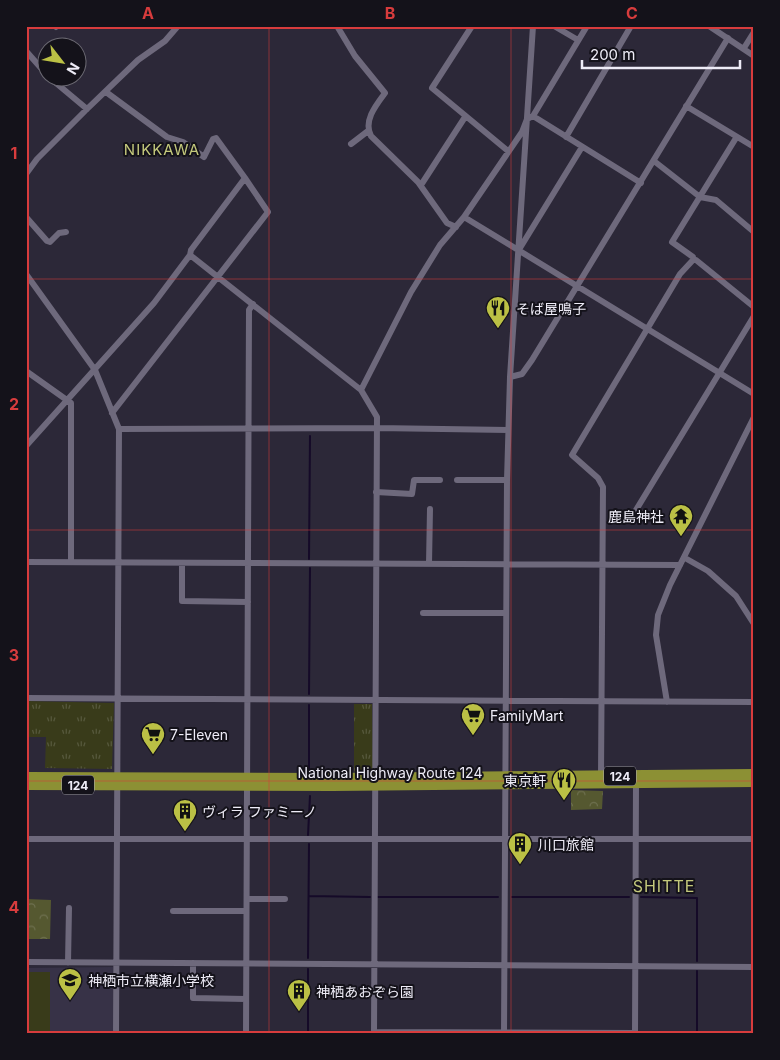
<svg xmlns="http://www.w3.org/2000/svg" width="780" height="1060" font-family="Inter,'Noto Sans JP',sans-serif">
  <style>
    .built { fill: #373247 }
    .grass { fill: url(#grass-tufts) }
    .forest { fill: url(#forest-crowns) }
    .garden { fill: #393b1a }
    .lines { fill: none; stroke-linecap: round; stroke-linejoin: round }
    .stream { stroke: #150a28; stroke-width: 2 }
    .minor { stroke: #6e697c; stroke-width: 6 }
    .highway { stroke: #8c9034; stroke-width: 10 }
    .grid { fill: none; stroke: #d83c3d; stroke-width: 1; stroke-opacity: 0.55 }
    .labels { text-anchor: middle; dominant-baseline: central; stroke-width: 4; stroke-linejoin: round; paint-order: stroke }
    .shield { fill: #14121a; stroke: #adabb5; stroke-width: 1 }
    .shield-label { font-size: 12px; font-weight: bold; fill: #eeecf7 }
    .poi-label { font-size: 14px; fill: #eeecf7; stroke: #14121a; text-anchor: start }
    .street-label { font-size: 14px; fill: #eeecf7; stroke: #14121a }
    .neighbourhood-label { font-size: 15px; letter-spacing: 1px; fill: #c4c97c; stroke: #14121a }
    .quarter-label { font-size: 16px; letter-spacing: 1px; fill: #c4c97c; stroke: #14121a }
    .neatline { fill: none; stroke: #d83c3d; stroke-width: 2 }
    .grid-label { font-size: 16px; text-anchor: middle; font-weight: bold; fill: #d83c3d }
  </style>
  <defs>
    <pattern id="grass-tufts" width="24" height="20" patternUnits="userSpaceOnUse" patternTransform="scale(1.25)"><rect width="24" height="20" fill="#393b1a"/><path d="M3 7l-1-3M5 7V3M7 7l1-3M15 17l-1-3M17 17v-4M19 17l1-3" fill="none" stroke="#56583c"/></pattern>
    <pattern id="forest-crowns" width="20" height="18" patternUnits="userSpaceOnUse" patternTransform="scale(1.25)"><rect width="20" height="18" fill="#555830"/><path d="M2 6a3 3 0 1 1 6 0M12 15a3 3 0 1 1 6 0" fill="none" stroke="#6e704f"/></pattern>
  </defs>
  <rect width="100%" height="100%" fill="#2c2838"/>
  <path class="built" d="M113,967V1034H26V968Z"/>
  <path class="grass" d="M26,701L114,703L112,769L45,768L46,737H26Z
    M354,704H372L373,772H354Z"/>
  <path class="forest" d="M571,790L603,791L602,809L571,810Z
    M26,899L51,900L50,939H26Z"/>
  <path class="garden" d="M26,972H50V1034H26Z"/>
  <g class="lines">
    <path class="stream" d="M309,559L310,436
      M309,694L310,568
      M309,771V705
      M308,835L310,796
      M309,896L370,897
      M378,897H498
      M512,897H629
      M641,897L697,898V961
      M308,958L309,844
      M308,1034V969
      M697,1034V971V975"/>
    <path class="minor" d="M337,26L355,56L385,93C376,105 363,121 371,136L418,182L447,223L456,227
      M472,26L432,88L508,151
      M554,26L578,40
      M709,26L754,56
      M56,27L57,26
      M744,48L754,32
      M26,51L48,76
      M50,78L87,109
      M106,92L167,137L183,142L204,157L213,139L216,138L245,178
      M686,106L754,147
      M533,116L641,183
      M566,137L631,26
      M351,144L368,131
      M654,161L700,197L716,200L754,232
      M26,174L37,159L87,109L138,60L165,41L178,26
      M421,185L465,117
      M26,217L47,241L50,242L59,233L66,232
      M464,217L754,394
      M520,248L582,147
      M693,260V257L672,242L736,138
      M26,274L95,370L119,429L116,1034
      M26,371L71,403V562
      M510,377L522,374L532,360L728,38
      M361,390L411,292L440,245L464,217L522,132L527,119L533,116L587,26
      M112,413L268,212L245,178L191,250L190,255
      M119,429L377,428L508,430
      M26,446L154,303L190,255L361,390L377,417L374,1034
      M457,480H507
      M376,492L412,494L414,480H440
      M636,510L754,316
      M685,558L708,571L736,596L754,624
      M26,562L680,565
      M182,563V601L248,602
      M429,564L430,509
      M423,613H506
      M26,698L754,702
      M667,702L656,635L658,615L670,585L754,417
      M601,776L603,487L598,478L572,455L680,274L693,260H696L754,307
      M26,839H754
      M247,899H285
      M173,911H246
      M26,962L754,967
      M68,963L69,908
      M193,963V998L246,999
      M374,1032L635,1033
      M246,1034L249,310L253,304
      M504,1034L507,480L510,377L533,26
      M635,1034L636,783"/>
    <path class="highway" d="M26,777L326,778L754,774
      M26,785L332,786L754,782"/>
  </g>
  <path class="grid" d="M269,26V1034M511,26V1034M26,279H754M26,530H754M26,781H754"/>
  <defs>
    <g id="restaurant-pin" transform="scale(1.25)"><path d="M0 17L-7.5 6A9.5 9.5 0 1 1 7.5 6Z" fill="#bbc045" stroke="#14121a"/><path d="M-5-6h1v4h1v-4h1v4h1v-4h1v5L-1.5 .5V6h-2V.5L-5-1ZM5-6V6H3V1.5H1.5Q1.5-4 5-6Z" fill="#111"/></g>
    <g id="temple-pin" transform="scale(1.25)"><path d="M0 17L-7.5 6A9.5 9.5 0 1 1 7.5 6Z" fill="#bbc045" stroke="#14121a"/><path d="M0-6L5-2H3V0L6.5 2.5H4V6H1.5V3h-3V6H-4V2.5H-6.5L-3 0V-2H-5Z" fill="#111"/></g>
    <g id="supermarket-pin" transform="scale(1.25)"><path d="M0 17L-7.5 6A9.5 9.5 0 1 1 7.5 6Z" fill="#bbc045" stroke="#14121a"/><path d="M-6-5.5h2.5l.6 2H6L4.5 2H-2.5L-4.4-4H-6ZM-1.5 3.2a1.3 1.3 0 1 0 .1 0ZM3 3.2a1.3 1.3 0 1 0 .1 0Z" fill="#111"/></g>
    <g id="building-pin" transform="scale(1.25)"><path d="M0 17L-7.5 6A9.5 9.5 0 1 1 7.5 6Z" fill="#bbc045" stroke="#14121a"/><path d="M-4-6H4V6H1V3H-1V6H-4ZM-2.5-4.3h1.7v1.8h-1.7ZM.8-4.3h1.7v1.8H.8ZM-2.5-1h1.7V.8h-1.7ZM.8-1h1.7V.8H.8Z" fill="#111"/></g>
    <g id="school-pin" transform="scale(1.25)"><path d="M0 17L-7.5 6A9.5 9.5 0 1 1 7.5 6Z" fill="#bbc045" stroke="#14121a"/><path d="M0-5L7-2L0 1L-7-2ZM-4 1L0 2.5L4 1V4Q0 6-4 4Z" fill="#111"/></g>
  </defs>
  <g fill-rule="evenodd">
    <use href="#restaurant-pin" x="498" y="308"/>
    <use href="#temple-pin" x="681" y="516"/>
    <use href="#supermarket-pin" x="473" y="715"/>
    <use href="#supermarket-pin" x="153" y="734"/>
    <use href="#restaurant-pin" x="564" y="780"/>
    <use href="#building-pin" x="185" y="811"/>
    <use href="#building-pin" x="520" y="844"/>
    <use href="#school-pin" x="70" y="980"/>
    <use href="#building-pin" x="299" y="991"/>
  </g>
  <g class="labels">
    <g class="shield">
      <rect x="604" y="766.5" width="32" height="19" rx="4"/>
      <rect x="62" y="775.5" width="32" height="19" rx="4"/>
    </g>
    <g class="shield-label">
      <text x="620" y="776">124</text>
      <text x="78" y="785">124</text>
    </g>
    <g class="poi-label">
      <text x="516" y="308">そば屋鳴子</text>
      <text x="664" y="516" text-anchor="end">鹿島神社</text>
      <text x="490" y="715">FamilyMart</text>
      <text x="170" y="734">7-Eleven</text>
      <text x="546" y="780" text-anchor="end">東京軒</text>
      <text x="202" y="811">ヴィラ ファミーノ</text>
      <text x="538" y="844">川口旅館</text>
      <text x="88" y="980">神栖市立横瀬小学校</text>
      <text x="316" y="991">神栖あおぞら園</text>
    </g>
    <g class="street-label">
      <text x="390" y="772">National Highway Route 124</text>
    </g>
    <g class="neighbourhood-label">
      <text x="162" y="149">NIKKAWA</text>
    </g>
    <g class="quarter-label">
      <text x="664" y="886">SHITTE</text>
    </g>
  </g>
  <rect width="780" height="1060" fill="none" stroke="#14121a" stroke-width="55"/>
  <g transform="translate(62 62) rotate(121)"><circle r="24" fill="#14121a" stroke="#6b6972"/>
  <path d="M0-4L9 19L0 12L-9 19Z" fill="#bbc045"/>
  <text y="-8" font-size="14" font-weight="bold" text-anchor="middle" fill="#eeecf7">N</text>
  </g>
  <path d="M582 60v8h158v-8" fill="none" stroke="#eeecf7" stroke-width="2.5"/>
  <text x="590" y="60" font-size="15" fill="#eeecf7" stroke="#14121a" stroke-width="4" paint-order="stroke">200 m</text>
  <rect x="28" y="28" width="724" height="1004" class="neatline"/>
  <g class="grid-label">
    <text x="148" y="19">A</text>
    <text x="390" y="19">B</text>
    <text x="632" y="19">C</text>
    <text x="14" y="159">1</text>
    <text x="14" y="410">2</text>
    <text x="14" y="661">3</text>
    <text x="14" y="913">4</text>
  </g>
</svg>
